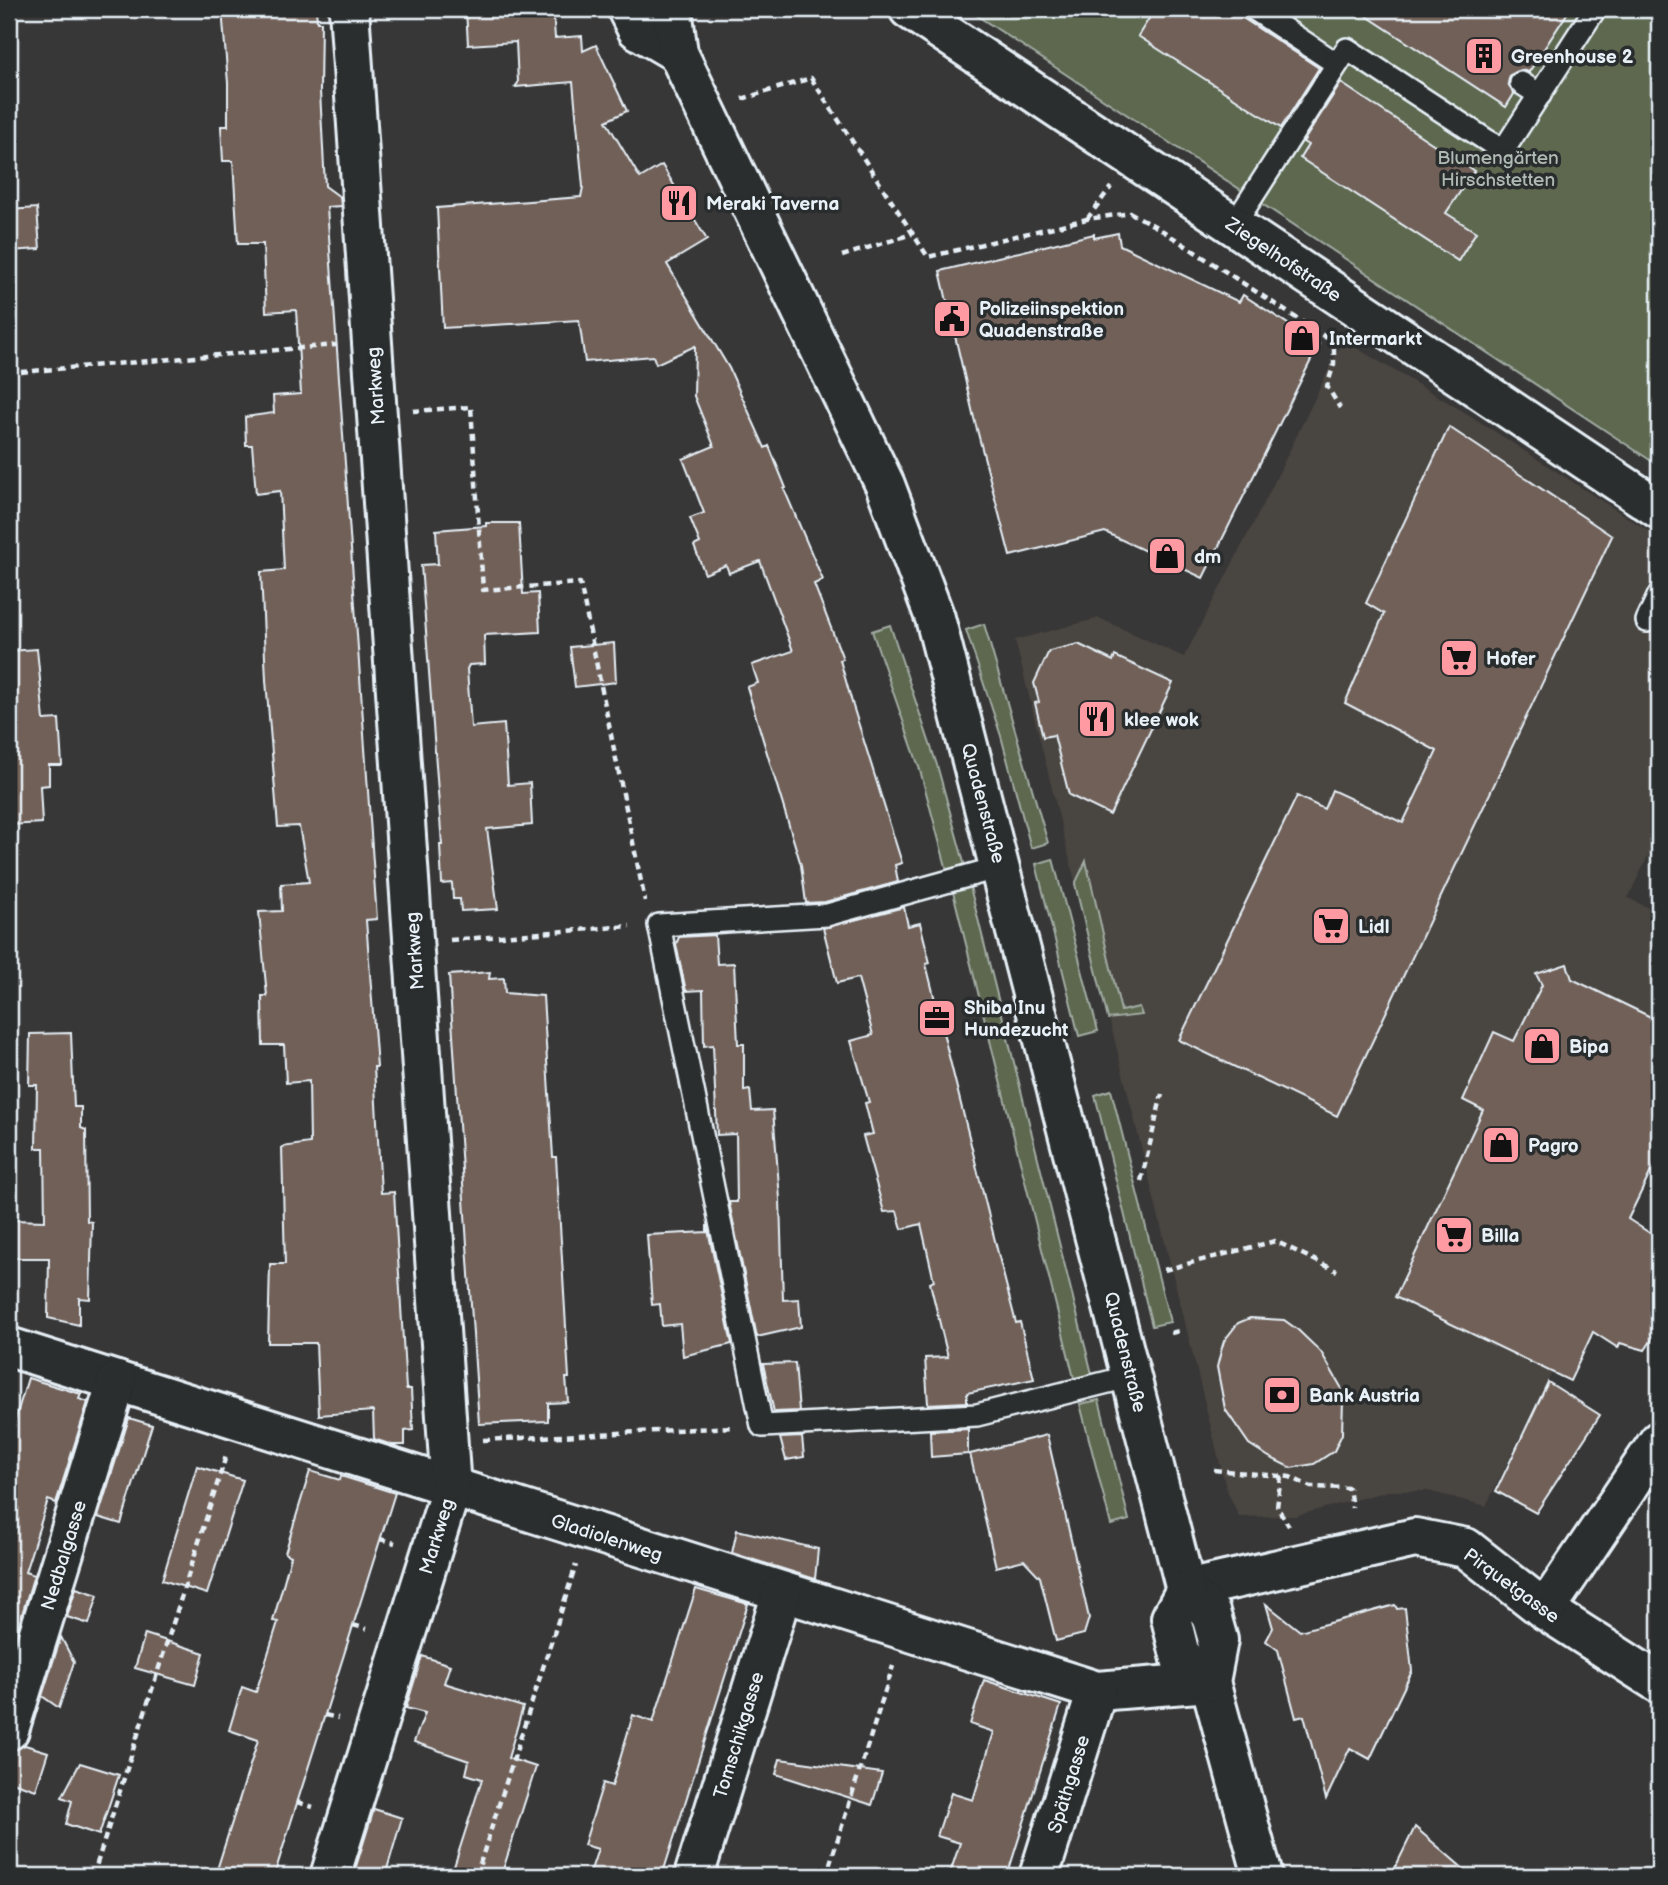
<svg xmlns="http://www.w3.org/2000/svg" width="1668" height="1885" font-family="'Balsamiq Sans',sans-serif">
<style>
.built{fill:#494441}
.green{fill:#5d674f;stroke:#a2aca4;stroke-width:2}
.building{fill:#716159;stroke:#e8f1f8;stroke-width:2}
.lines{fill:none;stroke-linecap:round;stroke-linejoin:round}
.service-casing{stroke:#e8f1f8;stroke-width:26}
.minor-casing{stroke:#e8f1f8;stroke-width:44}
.tertiary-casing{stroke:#e8f1f8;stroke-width:44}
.path{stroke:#e8f1f8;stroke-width:4.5;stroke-dasharray:7 5;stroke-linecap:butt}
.service{stroke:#2a2d2e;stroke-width:21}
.minor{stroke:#2a2d2e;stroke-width:38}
.tertiary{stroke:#2a2d2e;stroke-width:38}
.labels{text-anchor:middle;stroke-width:7;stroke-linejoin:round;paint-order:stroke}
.poi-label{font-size:19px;font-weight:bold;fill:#e8f1f8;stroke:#2a2d2e;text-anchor:start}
.park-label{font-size:19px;fill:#b0bab4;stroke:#2a2d2e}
.street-label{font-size:19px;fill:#e8f1f8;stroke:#2a2d2e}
</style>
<rect width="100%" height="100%" fill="#383737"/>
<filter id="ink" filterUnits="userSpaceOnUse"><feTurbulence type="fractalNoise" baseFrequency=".0143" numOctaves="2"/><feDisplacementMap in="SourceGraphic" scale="14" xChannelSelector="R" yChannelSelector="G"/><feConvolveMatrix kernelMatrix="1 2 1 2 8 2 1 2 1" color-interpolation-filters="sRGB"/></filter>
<g filter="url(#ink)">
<path class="built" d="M1343,340L1471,416L1659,538V833L1628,898L1659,913V1156L1486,1506L1428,1491H1388L1295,1516L1239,1517L1226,1488L1015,640L1099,618L1184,657L1267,497Z"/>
<g class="green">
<path d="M967,9H1659V466Z"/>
<path d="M984,624L1048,843L1031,848L1001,736L966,630Z"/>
<path d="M890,625L937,765L966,870L948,874L920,770L872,631Z"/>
<path d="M1053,859L1098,1031L1079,1036L1036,864Z"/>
<path d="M1086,861L1121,1011L1139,1007L1142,1015L1108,1019L1075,884Z"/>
<path d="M970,887L1094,1382L1076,1386L953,892Z"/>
<path d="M1111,1090L1170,1322L1152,1326L1095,1095Z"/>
<path d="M1099,1400L1129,1520L1111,1525L1080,1404Z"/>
</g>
<g class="building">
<path d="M222,9H316L317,22H321L320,91L325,186L340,197L341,206L327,207L377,919L366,920L377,1067H374L381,1193L394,1192L406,1389H411L413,1430L405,1431V1445H392L374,1439L373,1411L319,1415L316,1343H268L270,1264H285L282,1147L310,1143L309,1081L286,1083L284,1045H263L262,996H267L259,912L282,911L281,884L309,882L299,826L278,827L266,680L261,572L284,570L280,491L256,494L252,445H246L245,417L274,413L273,396L301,394L296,310L266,312L263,244H238L233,161H223L221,126H228V83Z"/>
<path d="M466,9H553L555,38L582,36L583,51L596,45L627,111L606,121L640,178L662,165L707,240L667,264L729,368L765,448L769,446L786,488L784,489L823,580L814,584L843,659L840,660L853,706L902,863L895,865L898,882L825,902L806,903L801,865L747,687L758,683L752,665L793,651L760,561L729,573L726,565L705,574L694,546L700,543L690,518L704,513L683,459L714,446L694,396L695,346L656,364L653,356L585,362L579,320L443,328L437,208L581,197L583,187L573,82L515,87L518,83L516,42L468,45Z"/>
<path d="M1155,9H1229L1319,68L1281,128L1138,36Z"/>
<path d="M1356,9H1570L1529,72L1521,70L1510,75L1508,83L1514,94L1506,107Z"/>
<path d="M1341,83L1474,171L1446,213L1476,232L1458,261L1300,158L1308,145L1303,142Z"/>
<path d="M37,208L40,249L9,251V210Z"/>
<path d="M1118,233L1120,245L1239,302L1243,295L1319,344L1203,578L1105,532L1010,556L974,418L940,271L1094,234V238Z"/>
<path d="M1449,427L1612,536L1337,1116L1179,1040L1297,796L1324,809L1332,790L1403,823L1437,751L1345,703L1384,614L1366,603Z"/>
<path d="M486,523H519L523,594L538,593L540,632L484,635L485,664L469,665L467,669L471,727L504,724L508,785L530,783L532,825L487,829L498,909L461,911L460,899H453L452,883L442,884L440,845H442L421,565L438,564L436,530L486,526Z"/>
<path d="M614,643L616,682L575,687L570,647Z"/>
<path d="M1078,644L1113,661L1115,656L1173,683L1110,815L1069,795L1054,735L1043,737L1035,703L1039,702L1034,683L1049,651Z"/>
<path d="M37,649L44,720L59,719L62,765H49V785L40,786L42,823L9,825V651Z"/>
<path d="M904,907L908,926L920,923L930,963L926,964L1001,1265L1016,1323L1020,1322L1034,1379L967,1393V1402L928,1404L925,1358L948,1357L930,1283L934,1281L921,1224L902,1229L897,1211L884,1212L863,1136L873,1134L865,1103L869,1102L851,1041L873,1035L858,978L837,983L823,928Z"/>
<path d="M715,935L717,964L734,963L738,1044H744V1091L750,1090L752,1111L773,1110L780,1199L783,1300L799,1299L801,1327L757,1337L729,1202H737L736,1134L717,1135L713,1045L704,1046L703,990L686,991L676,944L679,937Z"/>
<path d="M1567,964L1572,979L1659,1021V1155L1628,1219L1659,1239V1329L1645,1350L1620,1343L1618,1348L1593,1332L1570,1381L1395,1297L1483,1110L1463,1100L1494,1032L1514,1041L1542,985L1536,974Z"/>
<path d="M490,972L489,979L504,978L505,993L543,996L553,1157H556L569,1378H566L568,1402L548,1403V1421L479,1424L449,975Z"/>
<path d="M71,1033L74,1107H81V1128L86,1130L87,1221L92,1222L90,1299L79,1298V1325L48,1318L49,1258H14L12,1220L45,1221L44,1148H36L37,1085H29L30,1034Z"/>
<path d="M707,1225L732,1344L683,1356L680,1324L662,1326L660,1304L652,1305L647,1235L707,1232Z"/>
<path d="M1250,1318L1284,1320L1298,1330L1321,1352L1341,1387L1343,1400L1342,1434L1334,1451L1314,1464L1291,1468L1269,1457L1249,1444L1225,1409L1217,1367L1221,1351L1224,1341L1238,1323Z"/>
<path d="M795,1363L799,1411L774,1412L763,1364Z"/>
<path d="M28,1378L81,1394L79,1399L88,1402L56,1503L48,1500L25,1572L34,1575L9,1657V1421L14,1423Z"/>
<path d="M1548,1382L1600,1415L1536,1513L1496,1491Z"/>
<path d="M129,1418L152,1425L121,1524L98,1517Z"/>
<path d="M968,1429V1454L931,1457L930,1431Z"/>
<path d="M1047,1435L1089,1618L1084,1634L1056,1641L1040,1577L1024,1560L996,1567L970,1454Z"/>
<path d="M802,1437L804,1457L786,1460L780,1438Z"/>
<path d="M197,1466L243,1480L207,1594L162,1580Z"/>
<path d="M310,1471L340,1480L341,1476L395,1493L274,1876H215L258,1740L229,1730L242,1687L256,1692L278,1622L273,1621L291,1556L285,1553Z"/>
<path d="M737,1530L818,1549L815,1579L732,1553Z"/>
<path d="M76,1588L98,1595L89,1624L67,1617Z"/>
<path d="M696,1589L748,1604L662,1876H589L598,1849L584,1845L603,1783L612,1786L633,1715L653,1722Z"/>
<path d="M1266,1604L1300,1631L1395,1605L1397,1609L1405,1608L1412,1671L1370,1759L1350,1748L1326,1799L1304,1716L1296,1718L1278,1650L1266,1641L1273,1628Z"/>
<path d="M145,1634L204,1653L195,1685L135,1668Z"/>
<path d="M61,1637L74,1662L59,1708L42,1696Z"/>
<path d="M422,1656L450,1665L444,1683L523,1707L508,1758L536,1767L501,1876H451L482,1779L466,1774L469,1761L414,1742L425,1713L406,1708Z"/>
<path d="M984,1680L1061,1705L1007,1876H949L960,1843L937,1836L951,1793L973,1800L994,1732L970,1724Z"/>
<path d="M25,1745L48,1752L36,1790L9,1781V1751Z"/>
<path d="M780,1759L882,1773L872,1805L776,1774Z"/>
<path d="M80,1763L119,1775L99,1835L66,1824L72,1801L62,1797Z"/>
<path d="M374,1809L402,1818L385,1876H353Z"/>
<path d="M1415,1827L1472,1876H1391Z"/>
</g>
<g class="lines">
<defs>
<g id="service">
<path d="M1254,9L1337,64"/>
<path d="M1521,83L1540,95"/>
<path d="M1234,225L1347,49L1503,151L1595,9"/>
<path d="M1647,621L1659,595"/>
<path d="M1000,867L827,915L659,925L762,1426L977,1415L1132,1376"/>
</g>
<g id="minor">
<path d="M909,9L1659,509"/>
<path d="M9,1347L1097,1691L1210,1682"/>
<path d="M1186,1590L1415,1538L1466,1548L1545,1610L1659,1683"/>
<path d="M1545,1610L1659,1441"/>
<path d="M9,1730L117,1381"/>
<path d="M330,1876L451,1489L349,9"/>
<path d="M694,1876L782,1593"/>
<path d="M1039,1876L1097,1691"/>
</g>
<g id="tertiary">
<path d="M627,9L637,29L678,53"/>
<path d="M672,9L678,53L885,485L935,618L1186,1590L1210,1612L1218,1640L1210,1682L1263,1876"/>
<path d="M1186,1590L1171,1618L1181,1659L1210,1682"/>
</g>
</defs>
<use href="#service" class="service-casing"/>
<use href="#minor" class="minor-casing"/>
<use href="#tertiary" class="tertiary-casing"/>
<g class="path">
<path d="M742,99L811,78L928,257L1087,219L1131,213L1160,229L1327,338"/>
<path d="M1087,219L1111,187"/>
<path d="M842,256L912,234"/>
<path d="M1334,336V364L1327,386L1340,408"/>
<path d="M9,373L336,345"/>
<path d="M413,411L471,407L483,590L580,583L645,901"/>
<path d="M450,940L630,926"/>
<path d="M1141,1181L1162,1094"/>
<path d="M1164,1270L1275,1241L1337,1271"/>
<path d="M1171,1333L1179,1331"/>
<path d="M483,1440L733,1427"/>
<path d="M1214,1470L1290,1477L1311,1487L1349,1488L1352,1508"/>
<path d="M1281,1476L1277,1507L1289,1526"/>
<path d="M380,1539L395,1543"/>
<path d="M353,1625L367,1629"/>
<path d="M325,1715L338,1718"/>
<path d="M297,1802L313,1807"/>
<path d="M93,1876L226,1456"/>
<path d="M476,1876L576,1565"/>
<path d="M826,1876L893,1666"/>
</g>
<use href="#service" class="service"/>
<use href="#minor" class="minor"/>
<use href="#tertiary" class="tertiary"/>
</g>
</g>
<defs>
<symbol id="building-square" viewBox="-11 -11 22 22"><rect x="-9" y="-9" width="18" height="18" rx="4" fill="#ff9aa2" stroke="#2a2d2e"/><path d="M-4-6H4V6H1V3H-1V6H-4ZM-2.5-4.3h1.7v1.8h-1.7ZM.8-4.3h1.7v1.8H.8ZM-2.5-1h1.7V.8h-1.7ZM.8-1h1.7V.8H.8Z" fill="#111"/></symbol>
<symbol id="restaurant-square" viewBox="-11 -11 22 22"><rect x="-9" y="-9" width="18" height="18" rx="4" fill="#ff9aa2" stroke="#2a2d2e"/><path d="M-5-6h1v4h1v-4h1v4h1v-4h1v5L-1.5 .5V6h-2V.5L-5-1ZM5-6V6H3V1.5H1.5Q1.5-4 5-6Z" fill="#111"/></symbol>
<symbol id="civic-square" viewBox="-11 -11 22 22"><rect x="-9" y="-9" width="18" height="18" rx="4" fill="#ff9aa2" stroke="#2a2d2e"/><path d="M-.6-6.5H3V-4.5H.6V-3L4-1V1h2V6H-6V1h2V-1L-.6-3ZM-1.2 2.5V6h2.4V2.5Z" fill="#111"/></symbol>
<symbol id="shop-square" viewBox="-11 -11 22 22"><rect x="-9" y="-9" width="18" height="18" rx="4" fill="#ff9aa2" stroke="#2a2d2e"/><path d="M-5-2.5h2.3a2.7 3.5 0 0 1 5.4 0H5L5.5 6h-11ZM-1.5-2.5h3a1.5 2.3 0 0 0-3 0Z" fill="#111"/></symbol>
<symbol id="supermarket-square" viewBox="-11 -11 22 22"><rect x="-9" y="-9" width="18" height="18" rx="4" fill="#ff9aa2" stroke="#2a2d2e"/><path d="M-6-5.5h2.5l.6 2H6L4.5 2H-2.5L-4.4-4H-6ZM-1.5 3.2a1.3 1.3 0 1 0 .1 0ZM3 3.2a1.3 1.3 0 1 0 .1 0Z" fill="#111"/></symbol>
<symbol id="office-square" viewBox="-11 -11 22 22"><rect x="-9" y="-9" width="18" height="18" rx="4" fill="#ff9aa2" stroke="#2a2d2e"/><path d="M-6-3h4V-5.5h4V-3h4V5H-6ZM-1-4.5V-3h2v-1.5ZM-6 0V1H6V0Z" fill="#111"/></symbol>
<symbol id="bank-square" viewBox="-11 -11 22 22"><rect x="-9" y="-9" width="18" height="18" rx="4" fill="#ff9aa2" stroke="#2a2d2e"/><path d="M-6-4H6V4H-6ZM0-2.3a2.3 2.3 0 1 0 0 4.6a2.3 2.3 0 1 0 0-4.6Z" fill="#111"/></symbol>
</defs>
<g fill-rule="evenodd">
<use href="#building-square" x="1462" y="34" width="44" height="44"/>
<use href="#restaurant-square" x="657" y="181" width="44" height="44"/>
<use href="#civic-square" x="930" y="297" width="44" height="44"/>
<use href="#shop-square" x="1280" y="316" width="44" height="44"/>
<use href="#shop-square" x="1145" y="534" width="44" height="44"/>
<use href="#supermarket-square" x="1437" y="636" width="44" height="44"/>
<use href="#restaurant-square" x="1075" y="697" width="44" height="44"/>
<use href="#supermarket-square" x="1309" y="904" width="44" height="44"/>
<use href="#office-square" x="915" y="996" width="44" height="44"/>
<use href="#shop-square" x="1520" y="1024" width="44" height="44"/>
<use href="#shop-square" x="1479" y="1123" width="44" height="44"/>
<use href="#supermarket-square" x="1432" y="1213" width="44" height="44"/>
<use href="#bank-square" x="1260" y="1373" width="44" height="44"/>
</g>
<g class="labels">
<g class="poi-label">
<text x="1511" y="63">Greenhouse 2</text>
<text x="706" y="210">Meraki Taverna</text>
<text x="979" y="315">Polizeiinspektion<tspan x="979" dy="22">Quadenstraße</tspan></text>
<text x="1329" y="345">Intermarkt</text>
<text x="1194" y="563">dm</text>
<text x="1486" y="665">Hofer</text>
<text x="1124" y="726">klee wok</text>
<text x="1358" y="933">Lidl</text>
<text x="964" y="1014">Shiba Inu<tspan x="964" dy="22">Hundezucht</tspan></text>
<text x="1569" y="1053">Bipa</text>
<text x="1528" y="1152">Pagro</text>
<text x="1481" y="1242">Billa</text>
<text x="1309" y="1402">Bank Austria</text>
</g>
<g class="park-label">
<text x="1498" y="164">Blumengärten<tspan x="1498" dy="22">Hirschstetten</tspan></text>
</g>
<g class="street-label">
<text transform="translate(1284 259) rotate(34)" y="7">Ziegelhofstraße</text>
<text transform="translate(375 386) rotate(-94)" y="7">Markweg</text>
<text transform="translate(984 803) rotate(75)" y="7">Quadenstraße</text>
<text transform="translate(414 951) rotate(-94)" y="7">Markweg</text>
<text transform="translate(1126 1352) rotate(76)" y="7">Quadenstraße</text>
<text transform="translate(436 1536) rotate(-73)" y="7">Markweg</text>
<text transform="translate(607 1537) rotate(18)" y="7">Gladiolenweg</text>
<text transform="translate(63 1555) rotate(-73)" y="7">Nedbalgasse</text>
<text transform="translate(1512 1585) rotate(36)" y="7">Pirquetgasse</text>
<text transform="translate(738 1735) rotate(-73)" y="7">Tomschikgasse</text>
<text transform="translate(1068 1784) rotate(-73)" y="7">Späthgasse</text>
</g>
</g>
<rect width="1668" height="1885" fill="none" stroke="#2a2d2e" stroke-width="35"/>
<rect x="18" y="18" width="1633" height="1850" fill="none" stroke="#e8f1f8" stroke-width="2.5" filter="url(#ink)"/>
</svg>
